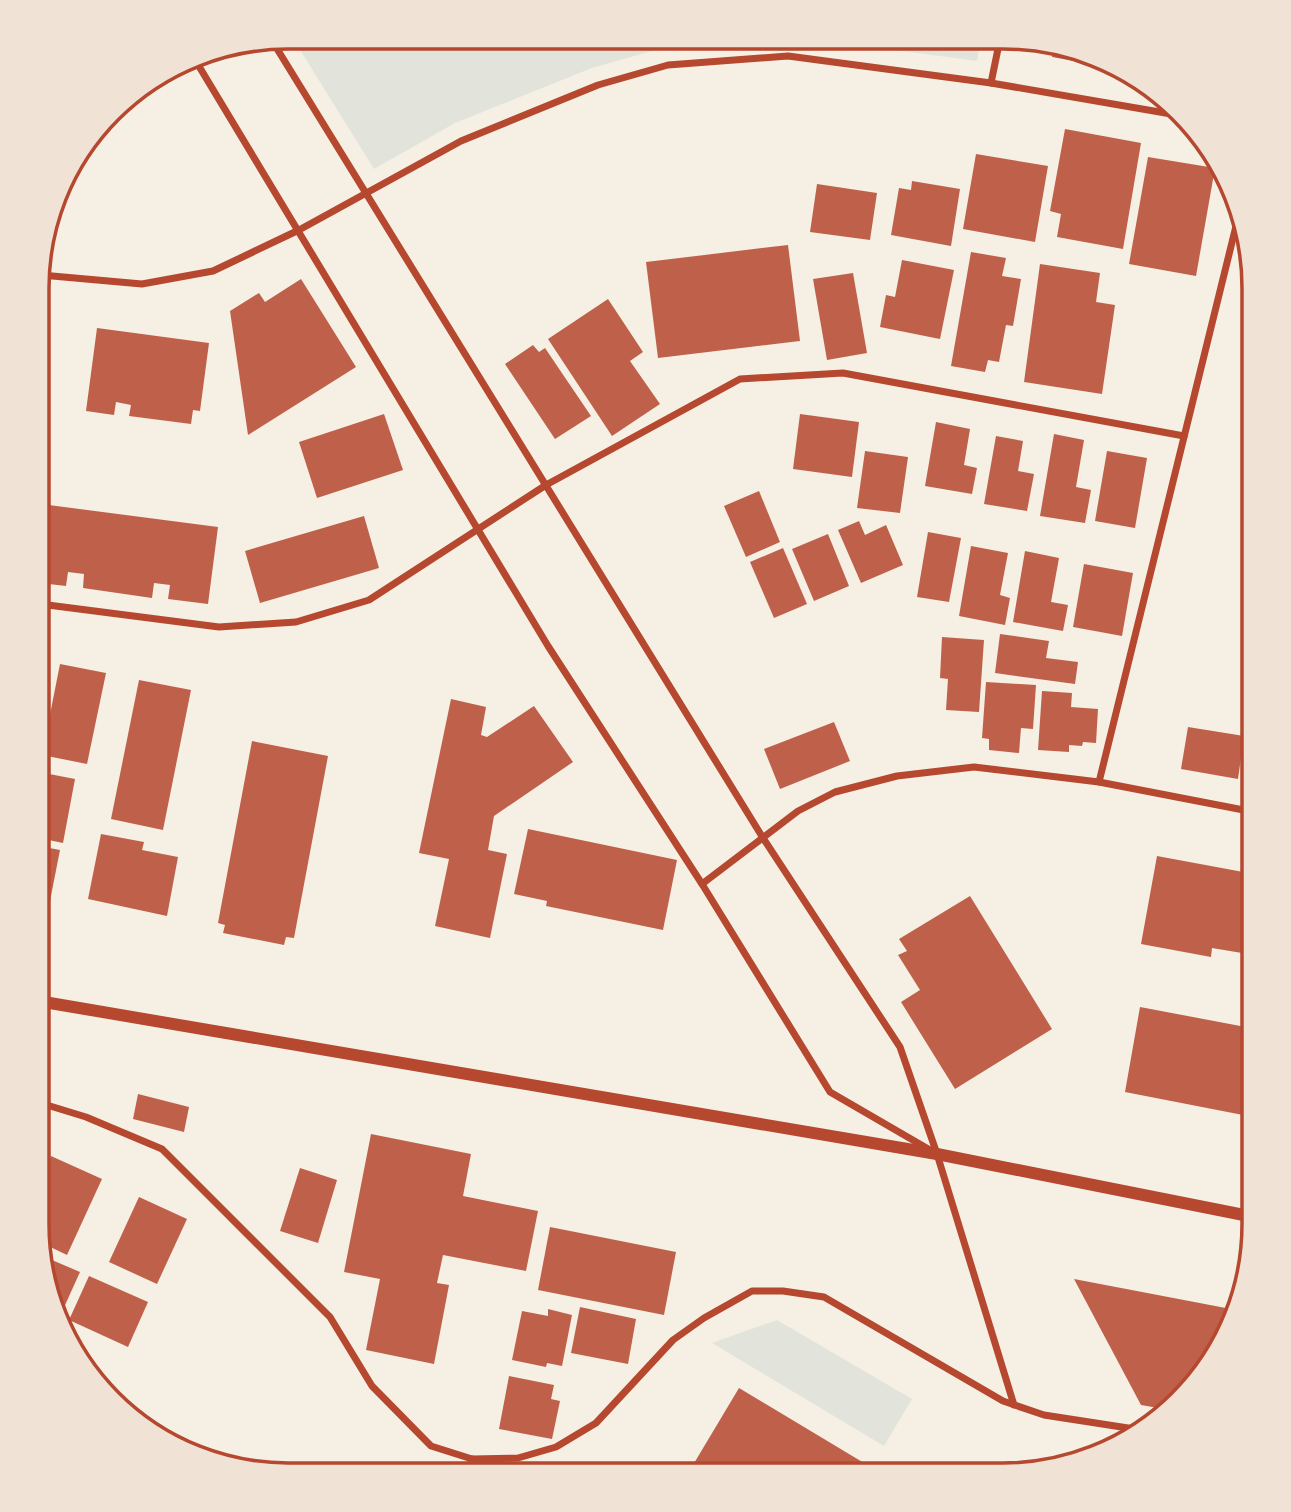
<svg xmlns="http://www.w3.org/2000/svg" width="1291" height="1512" font-family="Roboto,sans-serif">
<style>
.green{fill:#e2e4dc}
.building{fill:#bf614a}
.lines{fill:none;stroke-linecap:round;stroke-linejoin:round}
.minor{stroke:#b5482f;stroke-width:7}
.tertiary{stroke:#b5482f;stroke-width:12}
.rim{fill:none;stroke:#b5482f;stroke-width:3.5}
</style>
<rect width="100%" height="100%" fill="#f6efe4"/>
<g class="green">
<path d="M292,37L759,38L666,47L592,68L455,123L374,169Z"/>
<path d="M806,38L981,39L977,61Z"/>
<path d="M777,1320L912,1399L884,1446L712,1343Z"/>
<path d="M324,1464L343,1475H271L248,1468Z"/>
</g>
<g class="building">
<path d="M1054,45L1086,58L1085,63L1052,57Z"/>
<path d="M1065,129L1141,143L1123,249L1057,237L1061,214L1050,211Z"/>
<path d="M976,154L1048,166L1035,242L963,229Z"/>
<path d="M1148,157L1215,168L1196,276L1129,264Z"/>
<path d="M912,181L960,189L951,246L891,235L899,188L911,190Z"/>
<path d="M817,184L877,193L870,240L810,232Z"/>
<path d="M788,245L800,341L658,358L646,262Z"/>
<path d="M971,252L1006,258L1002,276L1021,279L1013,326L1006,325L999,362L988,360L985,372L951,366Z"/>
<path d="M902,260L954,270L940,339L880,327L886,295L895,297Z"/>
<path d="M1040,264L1100,273L1096,302L1115,305L1102,394L1024,382Z"/>
<path d="M853,273L867,353L827,360L813,279Z"/>
<path d="M301,279L356,367L248,435L230,311L259,293L265,302Z"/>
<path d="M608,299L643,352L630,361L660,404L612,436L548,339Z"/>
<path d="M97,328L209,343L200,411L193,410L191,424L129,416L131,405L116,402L114,415L86,411Z"/>
<path d="M533,345L539,352L545,348L591,416L555,439L505,364Z"/>
<path d="M384,414L403,470L317,498L299,442Z"/>
<path d="M800,414L859,422L852,477L793,469Z"/>
<path d="M936,422L970,429L964,465L977,468L972,494L925,486Z"/>
<path d="M1054,434L1084,440L1076,487L1091,490L1085,523L1040,516Z"/>
<path d="M996,436L1023,441L1018,471L1034,474L1027,511L984,504Z"/>
<path d="M865,451L908,457L900,513L857,508Z"/>
<path d="M1107,451L1147,458L1135,528L1095,521Z"/>
<path d="M759,491L780,542L746,557L724,506Z"/>
<path d="M41,504L218,527L208,604L168,599L170,585L154,583L152,598L83,588L84,574L68,572L66,586L40,583Z"/>
<path d="M364,516L379,568L260,603L245,551Z"/>
<path d="M859,521L865,535L886,525L903,565L861,583L838,530Z"/>
<path d="M928,532L961,538L949,602L917,597Z"/>
<path d="M828,534L849,586L814,601L792,549Z"/>
<path d="M971,546L1008,553L1000,595L1010,598L1005,625L959,616Z"/>
<path d="M783,548L807,604L774,618L750,562Z"/>
<path d="M1025,551L1059,558L1051,602L1068,605L1063,631L1013,622Z"/>
<path d="M1084,564L1133,573L1122,636L1073,627Z"/>
<path d="M1000,634L1049,641L1046,658L1078,662L1075,684L995,673Z"/>
<path d="M942,637L984,640L979,712L946,710L948,679L940,678Z"/>
<path d="M60,664L106,673L87,764L42,755Z"/>
<path d="M139,680L191,690L163,830L111,819Z"/>
<path d="M986,682L1036,685L1033,729L1021,728L1019,753L989,750V739L982,738Z"/>
<path d="M1042,691L1072,693L1071,707L1098,709L1096,743L1083,742L1082,746L1069,745V752L1038,750Z"/>
<path d="M451,699L486,707L481,735L487,737L534,706L573,762L494,816L488,850L507,854L490,938L435,926L449,859L419,853Z"/>
<path d="M834,722L850,761L780,789L764,749Z"/>
<path d="M1188,727L1244,736L1238,779L1181,769Z"/>
<path d="M252,741L328,756L294,938L286,937L284,945L223,933L225,925L218,923Z"/>
<path d="M39,772L75,779L63,843L39,838Z"/>
<path d="M528,829L677,860L663,930L546,906L547,901L514,894Z"/>
<path d="M101,834L144,842L142,850L178,857L167,916L88,899Z"/>
<path d="M39,846L60,850L49,906L38,903Z"/>
<path d="M1157,856L1254,874V955L1212,948L1211,957L1141,944Z"/>
<path d="M970,896L1052,1029L955,1089L901,1002L920,990L898,955L907,951L899,939Z"/>
<path d="M1140,1007L1251,1028L1248,1048L1254,1049V1054L1243,1115L1125,1092Z"/>
<path d="M138,1094L189,1107L184,1132L133,1119Z"/>
<path d="M371,1134L471,1154L463,1196L538,1211L526,1271L443,1255L437,1283L449,1285L434,1364L366,1350L380,1279L344,1272Z"/>
<path d="M51,1156L102,1179L67,1255L42,1243L37,1225V1187Z"/>
<path d="M300,1168L337,1180L318,1243L280,1231Z"/>
<path d="M139,1197L187,1219L157,1284L109,1262Z"/>
<path d="M550,1227L676,1252L664,1315L538,1290Z"/>
<path d="M45,1257L80,1272L61,1314Z"/>
<path d="M89,1276L148,1302L128,1347L69,1320Z"/>
<path d="M1074,1279L1231,1309L1212,1363L1164,1409L1141,1405Z"/>
<path d="M580,1307L636,1319L628,1364L571,1353Z"/>
<path d="M548,1309L572,1315L562,1366L547,1363L546,1367L512,1360L522,1311L548,1316Z"/>
<path d="M509,1376L554,1385L551,1399L560,1401L552,1439L499,1429Z"/>
<path d="M739,1388L884,1475H687Z"/>
</g>
<g class="lines">
<g class="minor">
<path d="M271,39L763,838L900,1047L937,1154L1014,1405"/>
<path d="M194,58L548,646L702,884L830,1092L930,1150"/>
<path d="M991,83L1000,39"/>
<path d="M41,275L142,284L213,271L299,230L461,141L598,85L668,65L788,56L991,83L1177,115"/>
<path d="M40,604L219,627L296,622L369,600L546,485L740,379L843,373L1184,436"/>
<path d="M1099,782L1237,222"/>
<path d="M702,884L798,811L835,792L897,776L974,767L1099,782L1254,812"/>
<path d="M37,1102L86,1117L162,1149L330,1317L372,1386L431,1446L472,1459L518,1458L556,1447L596,1423L673,1340L704,1318L752,1291H783L824,1297L1003,1401L1044,1415L1141,1430"/>
<path d="M468,1475L472,1459"/>
</g>
<path class="tertiary" d="M38,1001L937,1154L1254,1217"/>
</g>
<path d="M0 0H1291V1512H0ZM288 49H1003A239 239 0 0 1 1242 288V1224A239 239 0 0 1 1003 1463H288A239 239 0 0 1 49 1224V288A239 239 0 0 1 288 49Z" fill="#f1e2d6" fill-rule="evenodd"/>
<path class="rim" d="M288 49H1003A239 239 0 0 1 1242 288V1224A239 239 0 0 1 1003 1463H288A239 239 0 0 1 49 1224V288A239 239 0 0 1 288 49Z"/>
</svg>
